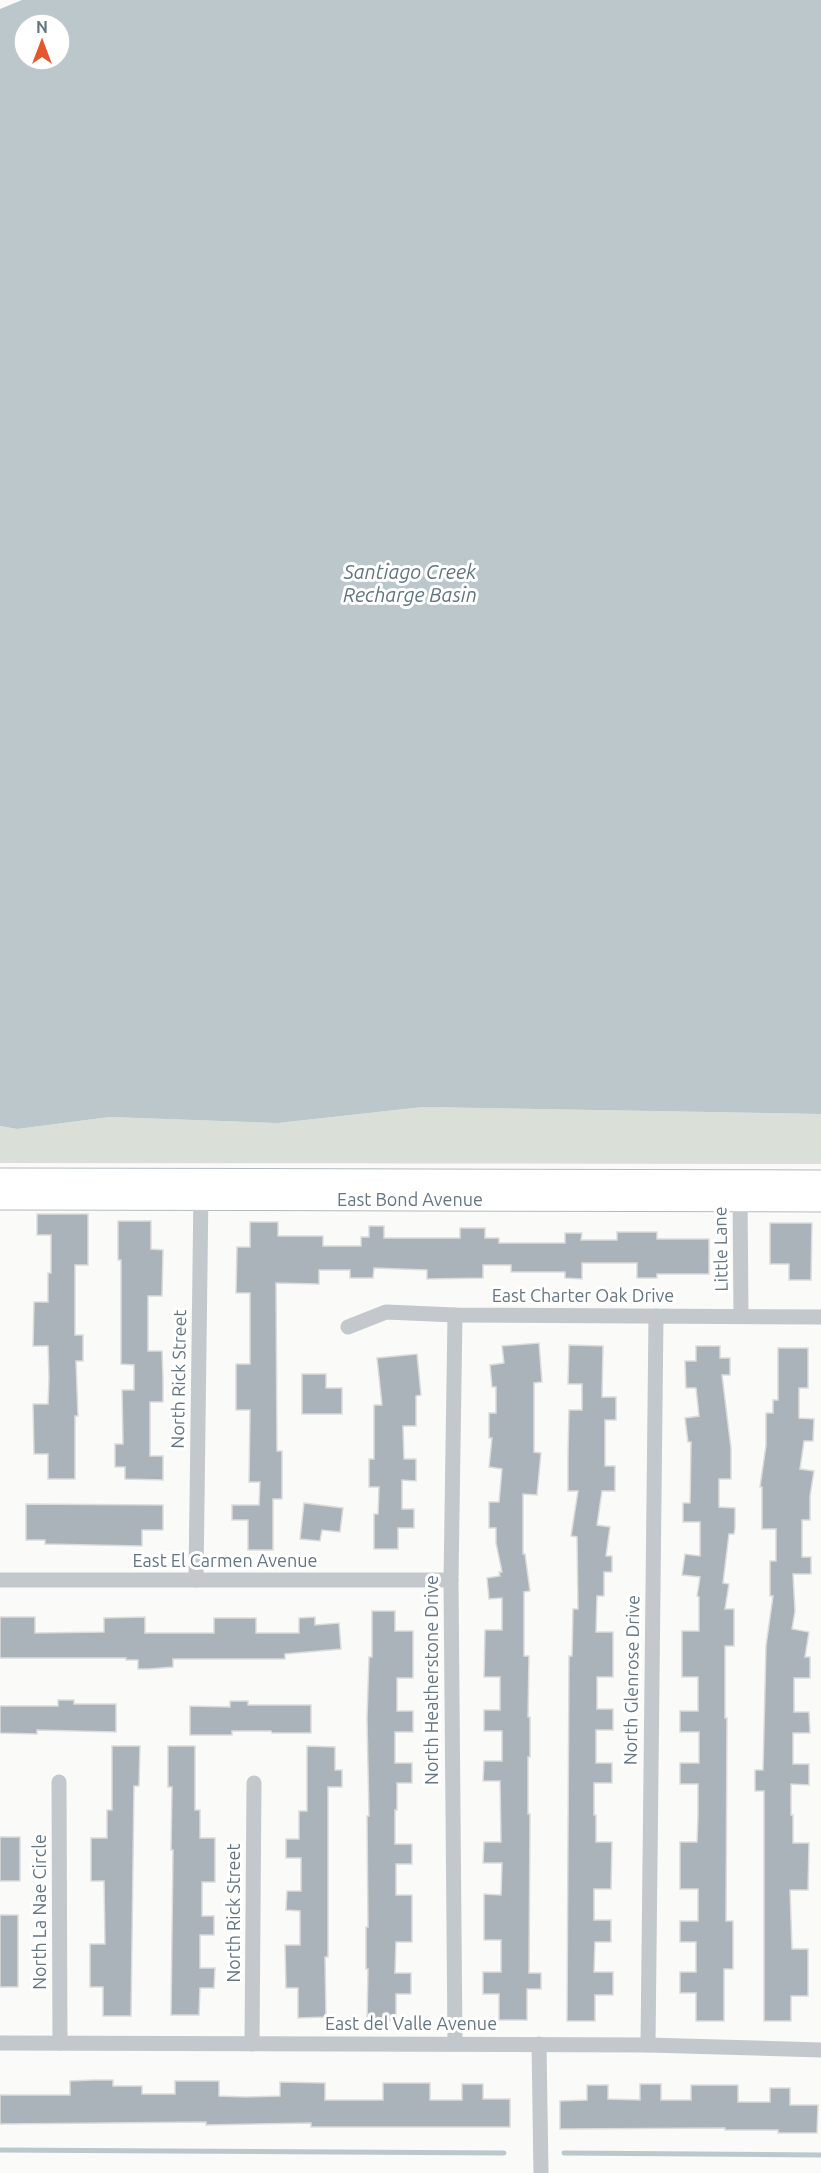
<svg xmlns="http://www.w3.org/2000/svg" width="821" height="2173" font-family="Ubuntu,sans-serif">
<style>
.green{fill:#dadfd7}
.water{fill:#bbc7cb;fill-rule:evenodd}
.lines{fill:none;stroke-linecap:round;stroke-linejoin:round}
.stream{stroke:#bbc7cb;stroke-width:5}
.building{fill:#aab3b9;stroke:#dcdcda;stroke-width:1.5}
.secondary-casing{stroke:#b3babf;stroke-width:23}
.street{stroke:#c3c8cc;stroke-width:15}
.secondary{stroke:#fff;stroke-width:21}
.labels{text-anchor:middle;stroke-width:6;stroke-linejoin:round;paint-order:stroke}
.street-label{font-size:18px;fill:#657683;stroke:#fff}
.water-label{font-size:20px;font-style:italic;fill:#60757c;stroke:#fff}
</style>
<rect width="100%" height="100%" fill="#fafaf8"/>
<path class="green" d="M423,1107L821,1114V1164L0,1163V1126L17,1129L110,1117L278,1123Z"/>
<path class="water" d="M22,0H821V1114L423,1107L278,1123L110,1117L17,1129L0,1126V9ZM24,24H60V60H24Z"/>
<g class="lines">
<g class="stream">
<path d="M0,2150L504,2153"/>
<path d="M564,2153L821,2155"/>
</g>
</g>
<g class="building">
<path d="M37,1214H88V1265H75V1335H83V1361H76L78,1416H75V1479H48V1454H34L33,1404H48L49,1378L48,1346H33L34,1302H48V1273H51V1235H37Z"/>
<path d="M118,1221H151V1249L163,1250L162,1296H148V1351H162L163,1378V1402H150V1456H163V1480L125,1479V1467H115V1444H123L122,1390H134V1365L121,1364V1260H118Z"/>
<path d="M250,1222H278V1236H323V1246H361V1237H369V1226H384V1238H460V1228H485V1238H499V1243H565V1233H582L581,1240H617V1232H657V1239H709V1274H657V1278H637V1263H582V1279L565,1278V1272H511V1265H483V1278L427,1279V1270L374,1268L373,1278H350V1270H319V1284L276,1283L277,1451H282V1499H273V1550H248V1520H232V1505H259L260,1482H249L250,1410H236V1364H250V1293H236L237,1247H250Z"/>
<path d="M770,1223H812L811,1280H789V1264H770Z"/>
<path d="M539,1343L542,1382L534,1383V1452L541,1453L537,1495L523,1494V1554H525L530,1591L524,1592V1656H529L528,1717H530V1757H528V1814H530L529,1973H541V1989H527V2020H499V1994H483V1972H501V1940H484V1894L501,1895L502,1863H483L484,1842H501L500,1781H483L484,1761H502V1731H484V1710H500V1677H484L485,1630H502V1598L489,1599L487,1578L500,1576L499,1572H502L496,1543V1528H489V1502H499L502,1469L489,1467L492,1438H489V1413H496V1387H492L490,1365L504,1363L502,1346Z"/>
<path d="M569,1345L603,1346L602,1397H616V1420H605V1466H615V1491H602L597,1525L610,1527L606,1556H612V1572H604V1596H597L596,1632H613V1677H597V1709H613V1730H596V1763H612V1783H594V1815H596V1842H612L611,1889H594V1920H611V1942H595L594,1972H613V1995H595V2021H567L569,1656H572L573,1609H578L577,1537L571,1536L578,1491H568V1452L569,1410H582V1384H568Z"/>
<path d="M696,1346H720V1358H730V1375H722L731,1448V1479H719V1507L735,1508V1528L734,1534H729L723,1583L729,1584L725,1609H734V1646H725V1718H727L726,1921H733V1969H724V2021H696V1993H680V1972H696V1942H680V1921H698V1889H680V1842H697L698,1815V1784H680V1763H699V1732H680V1711H698V1677H682V1631H699V1597L697,1596L700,1577L682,1575L685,1554L700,1556V1522H683V1503H690L691,1442H688L685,1418L699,1416L696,1388H686L685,1361H696Z"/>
<path d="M778,1348H808V1388H799V1418L814,1419L813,1441H804L800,1469L814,1471L810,1496V1520H802V1557H811V1574H793L795,1611L792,1629L809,1632L805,1657H810V1678H794V1712H809L810,1733H793V1764H809V1785L791,1784V1815H793V1843H809L808,1890H790L792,1949H808V1996H791V2021H764V1791H755V1770H763L766,1646L773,1596H770V1561H776V1529H762V1487H760L766,1445V1413H773V1400H778Z"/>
<path d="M417,1354L421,1395L416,1396V1426H403L404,1459H416V1481L402,1480V1509H414V1528H398V1549H374V1514H378L379,1487H369V1459H374V1405H382L377,1358Z"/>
<path d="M302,1374H326V1388H342V1414H302Z"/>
<path d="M304,1503L343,1508L340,1532L322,1530L320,1541L300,1539Z"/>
<path d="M26,1504L163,1505V1530H142V1546L45,1544V1540H26Z"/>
<path d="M372,1611H395V1631H413V1678H397V1711H413V1732H395V1763H412V1783H397V1810H395V1844H412V1864H396V1895H412V1942H396L395,1973H411V1994H396V2021H367L368,1969H366V1927H368L367,1816H369L367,1718L369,1657H372Z"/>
<path d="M0,1617H35V1633L104,1632V1618L145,1617V1633H214V1618H256V1633H299V1618L315,1617V1625L339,1623L341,1649L285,1654V1659H173V1667L149,1669H138V1660H126V1658H0Z"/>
<path d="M58,1700H74V1704H116V1732L37,1730V1734L0,1733V1706H58Z"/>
<path d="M230,1701H248V1705H311V1733H272L271,1731H232V1735H190V1706L230,1707Z"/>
<path d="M112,1746H140L139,1786H134L131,2016H103V1987H90V1944H105L104,1881H91V1838H107V1810H112Z"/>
<path d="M168,1746H195V1810H200V1838H215V1882H202V1916H214V1935H200V1968H215L214,1988H200L199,2015H171L173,1850H171L172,1787H168Z"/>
<path d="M307,1746L335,1747V1770H342V1787H328V1957H325L326,2017L298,2018V1988H286L285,1945H300V1911L286,1910L287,1891H301V1858H286V1839H299V1811H307Z"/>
<rect x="0" y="1837" width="20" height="44"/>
<rect x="0" y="1915" width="18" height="72"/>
<path d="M93,2080H113V2086H142V2094H175V2081H219V2096L246,2097L280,2096V2082L325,2083V2100H383V2083H430V2100H462V2084H483V2099H510V2127H311V2123L206,2125V2122L0,2124V2095H70V2081Z"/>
<path d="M640,2084H661V2100H691V2085H738V2102H770V2088H790V2105H818L817,2133H778V2130H725V2128L560,2129V2101L587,2100V2085H608V2099L640,2100Z"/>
</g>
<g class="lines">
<defs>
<g id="secondary">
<path d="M0,1179L821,1181"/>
<path d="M0,1199L821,1201"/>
</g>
</defs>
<use href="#secondary" class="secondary-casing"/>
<g class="street">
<path d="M740,1193L741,1316"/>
<path d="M455,1315L451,1580L455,2044"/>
<path d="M348,1327L386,1312L455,1315L821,1317"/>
<path d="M0,1580H451"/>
<path d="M196,1580L201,1190"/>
<path d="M59,1782L60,2043"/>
<path d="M0,2043L648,2045L821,2050"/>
<path d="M252,2044L254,1783"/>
<path d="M539,2044L541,2173"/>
<path d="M648,2045L656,1316"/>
</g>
<use href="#secondary" class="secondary"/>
</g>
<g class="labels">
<g class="street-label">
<text x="410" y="1206">East Bond Avenue</text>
<text transform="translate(721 1249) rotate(-91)" y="6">Little Lane</text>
<text x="583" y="1302">East Charter Oak Drive</text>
<text transform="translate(179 1379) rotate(-89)" y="6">North Rick Street</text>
<text x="225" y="1567">East El Carmen Avenue</text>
<text transform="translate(432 1680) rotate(-90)" y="6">North Heatherstone Drive</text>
<text transform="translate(632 1680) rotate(-89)" y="6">North Glenrose Drive</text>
<text transform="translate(40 1912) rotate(-90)" y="6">North La Nae Circle</text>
<text transform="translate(234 1913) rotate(-90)" y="6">North Rick Street</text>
<text x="411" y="2030">East del Valle Avenue</text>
</g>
<g class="water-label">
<text x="410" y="579">Santiago Creek<tspan x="410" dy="23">Recharge Basin</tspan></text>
</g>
</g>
<g transform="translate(42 42)"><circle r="28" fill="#ffffff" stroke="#c1c8cd" stroke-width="1.5"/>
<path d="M0-4.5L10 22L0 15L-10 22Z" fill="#e4572e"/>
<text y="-9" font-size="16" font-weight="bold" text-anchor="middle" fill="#657683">N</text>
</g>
</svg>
